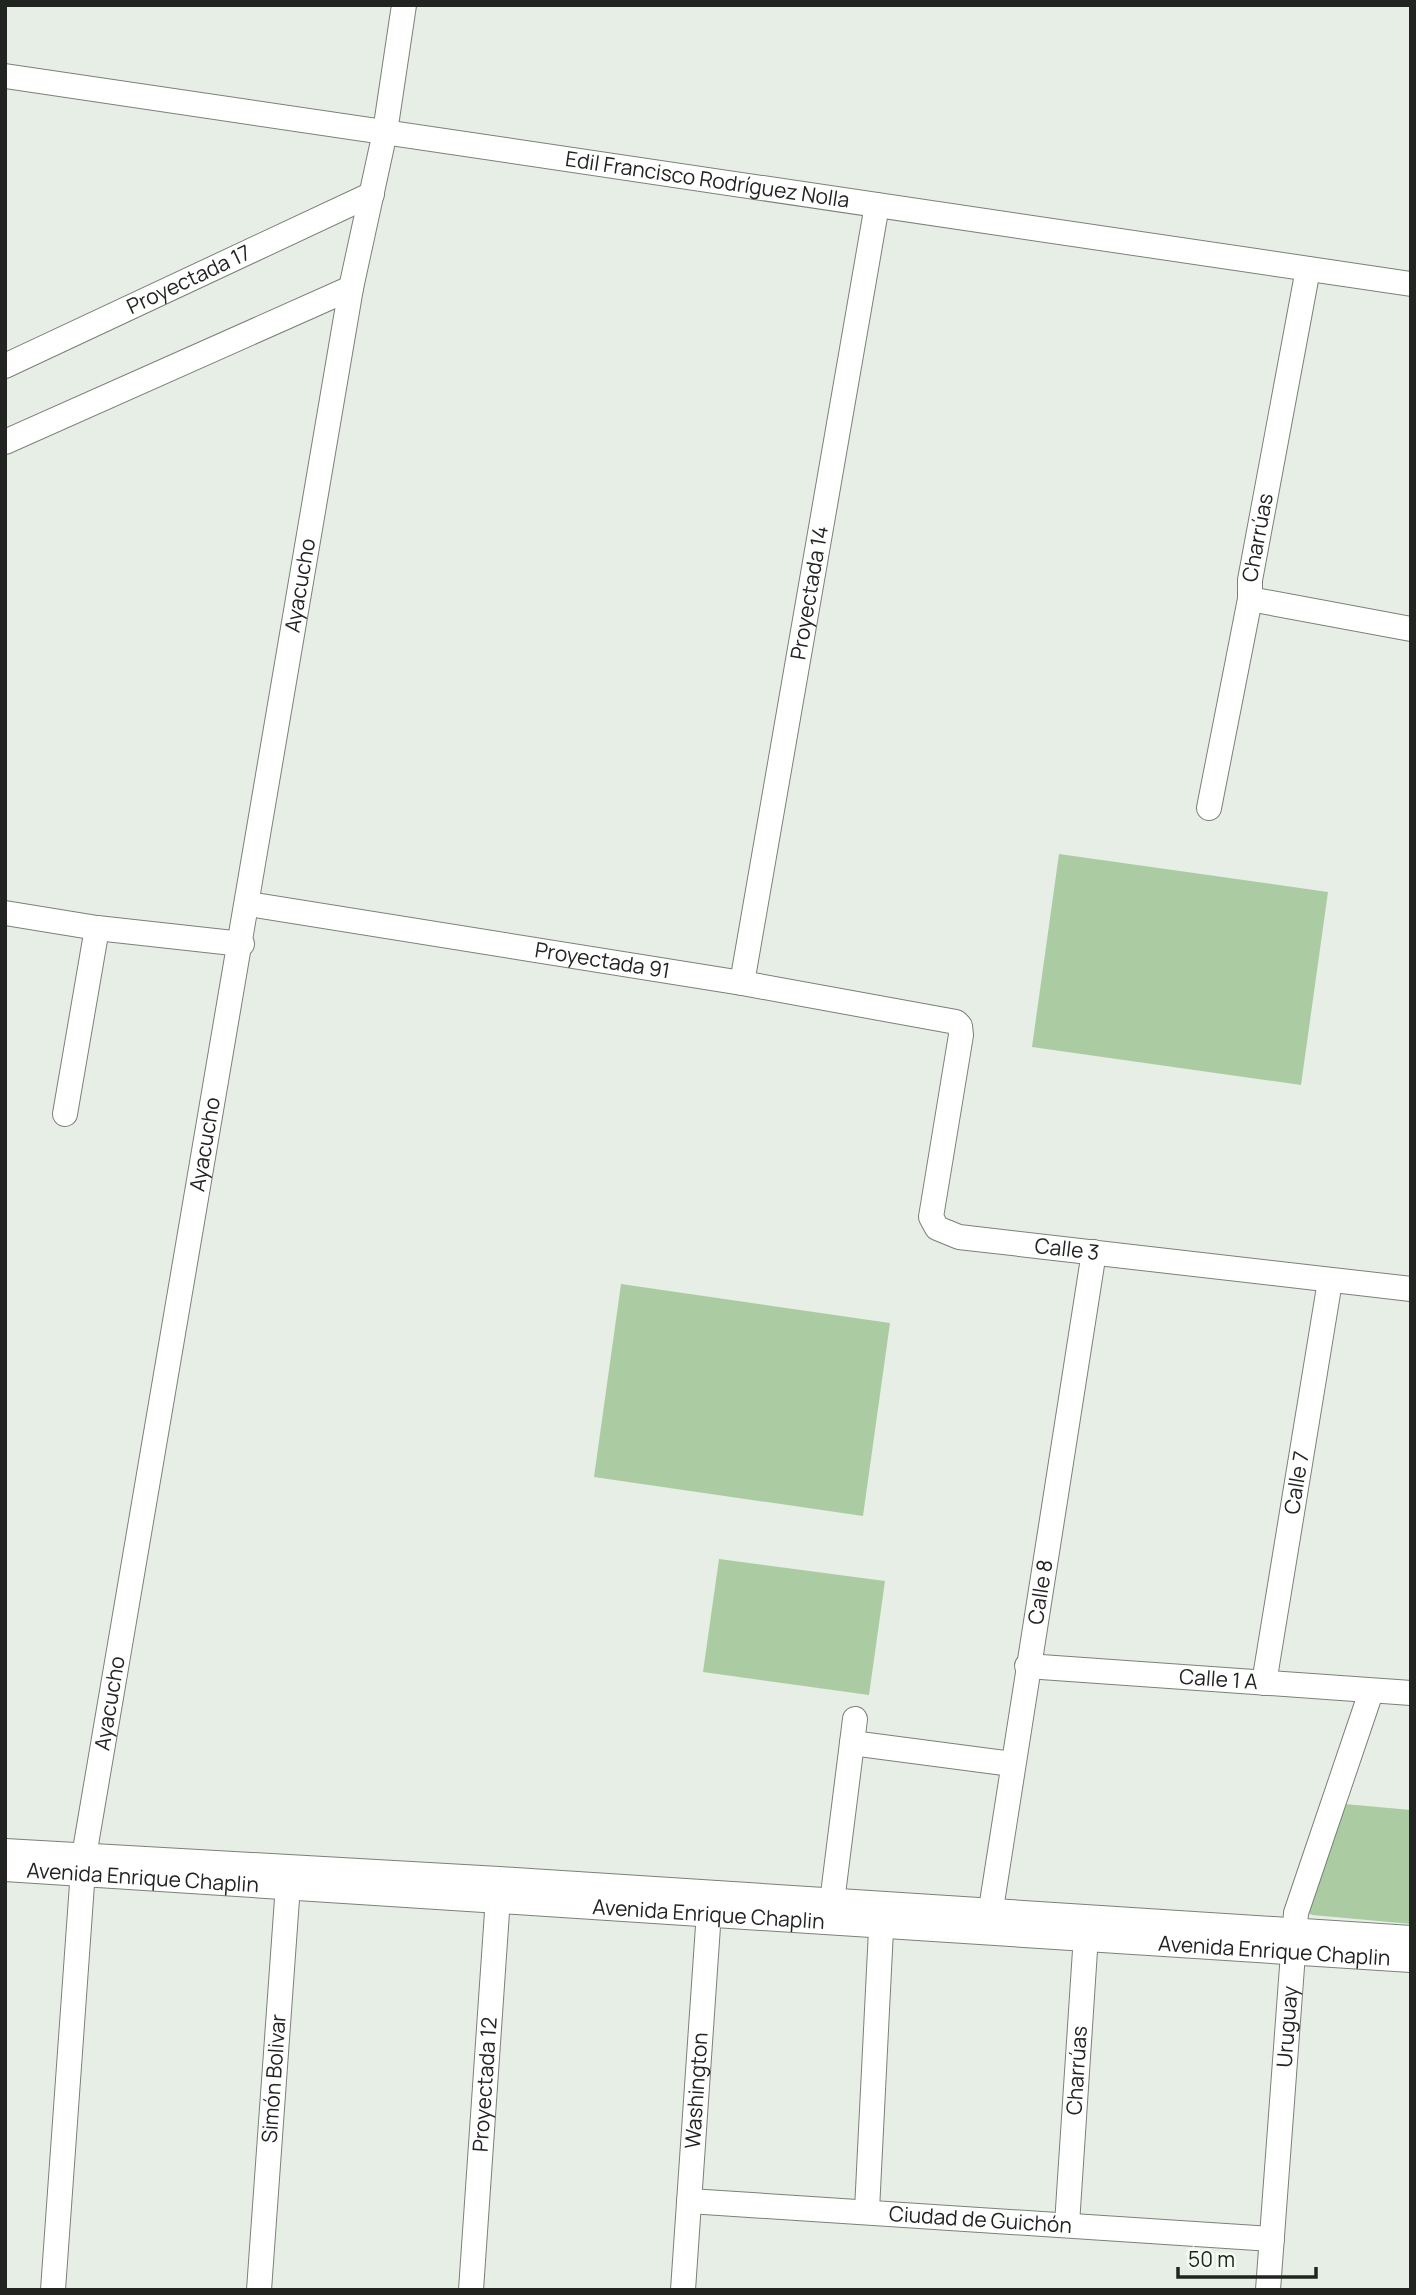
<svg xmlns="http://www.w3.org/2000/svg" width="1416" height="2295" font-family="Manrope,sans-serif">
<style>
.green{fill:#abcca3}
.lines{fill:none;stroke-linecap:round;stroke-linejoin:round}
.minor-casing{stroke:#7a8179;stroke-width:26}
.minor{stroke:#fff;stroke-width:24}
.labels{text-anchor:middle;stroke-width:6;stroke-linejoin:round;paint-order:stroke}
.street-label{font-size:21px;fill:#212420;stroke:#f4fcf2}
</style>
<rect width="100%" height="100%" fill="#e7eee5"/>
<g class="green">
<path d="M1059,854L1328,892L1301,1085L1032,1047Z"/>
<path d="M621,1284L890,1323L863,1516L594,1477Z"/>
<path d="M719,1559L885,1581L869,1695L703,1672Z"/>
<path d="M1345,1804L1411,1810V1924L1312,1915L1307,1912Z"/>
</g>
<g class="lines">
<defs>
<g id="minor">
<path id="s1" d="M5,76L1411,284"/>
<path id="s2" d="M5,366L372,194"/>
<path d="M5,442L351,288"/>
<path d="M1250,599L1411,629"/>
<path id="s3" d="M1209,808L1250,599V580L1308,269"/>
<path id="s4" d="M248,904L742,983L956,1022L960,1026L961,1035L931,1217L937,1228L959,1237L1411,1289"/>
<path d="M5,913L97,928L242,944"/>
<path id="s5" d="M742,983L877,205"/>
<path d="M65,1114L97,928"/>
<path id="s6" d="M1027,1666L1411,1693"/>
<path id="s7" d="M1264,1683L1330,1281"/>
<path d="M852,1743L1012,1764"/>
<path d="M5,1851L499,1879L1411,1938"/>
<path id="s8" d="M5,1869L1411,1960"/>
<path d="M832,1902L855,1719"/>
<path id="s9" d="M988,1928L1094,1252"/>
<path id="s10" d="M689,2201L1272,2239"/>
<path d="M867,2210L882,1910"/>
<path id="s11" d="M1067,2224L1087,1920"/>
<path id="s12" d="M53,2290L84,1856L351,288L385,132L404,5"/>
<path id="s13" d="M259,2290L289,1871"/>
<path id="s14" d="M471,2290L499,1883"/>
<path id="s15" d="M683,2290L710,1897"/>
<path id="s16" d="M1268,2290L1296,1913L1371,1692"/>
</g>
</defs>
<use href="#minor" class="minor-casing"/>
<use href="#minor" class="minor"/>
</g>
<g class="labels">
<g class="street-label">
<text dy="7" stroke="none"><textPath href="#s1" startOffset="710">Edil Francisco Rodríguez Nolla</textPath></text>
<text dy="7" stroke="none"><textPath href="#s2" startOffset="203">Proyectada 17</textPath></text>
<text dy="7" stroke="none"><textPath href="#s3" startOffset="275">Charrúas</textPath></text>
<text dy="7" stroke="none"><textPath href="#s12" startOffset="1724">Ayacucho</textPath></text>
<text dy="7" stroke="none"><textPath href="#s5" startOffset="396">Proyectada 14</textPath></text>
<text dy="7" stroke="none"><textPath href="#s4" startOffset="359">Proyectada 91</textPath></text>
<text dy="7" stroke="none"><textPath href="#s12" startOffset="1157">Ayacucho</textPath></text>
<text dy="7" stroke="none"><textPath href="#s4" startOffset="1062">Calle 3</textPath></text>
<text dy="7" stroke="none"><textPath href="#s7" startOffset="203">Calle 7</textPath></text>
<text dy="7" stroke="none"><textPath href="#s9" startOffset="340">Calle 8</textPath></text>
<text dy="7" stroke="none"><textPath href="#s6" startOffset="192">Calle 1 A</textPath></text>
<text dy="7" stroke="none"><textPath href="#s12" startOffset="590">Ayacucho</textPath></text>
<text dy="7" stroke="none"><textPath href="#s8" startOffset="138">Avenida Enrique Chaplin</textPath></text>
<text dy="7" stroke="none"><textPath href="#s8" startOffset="705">Avenida Enrique Chaplin</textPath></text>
<text dy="7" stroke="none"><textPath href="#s8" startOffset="1272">Avenida Enrique Chaplin</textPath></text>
<text dy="7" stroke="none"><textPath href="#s16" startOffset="264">Uruguay</textPath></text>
<text dy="7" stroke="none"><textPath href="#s11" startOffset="154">Charrúas</textPath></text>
<text dy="7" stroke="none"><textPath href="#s13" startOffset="212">Simón Bolivar</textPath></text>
<text dy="7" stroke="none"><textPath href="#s14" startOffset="206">Proyectada 12</textPath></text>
<text dy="7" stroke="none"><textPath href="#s15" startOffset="200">Washington</textPath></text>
<text dy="7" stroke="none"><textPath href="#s10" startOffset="292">Ciudad de Guichón</textPath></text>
</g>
</g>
<rect width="1416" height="2295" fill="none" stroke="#212420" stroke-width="14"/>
<path d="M1178 2267v10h138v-10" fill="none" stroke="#212420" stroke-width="3.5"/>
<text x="1188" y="2267" font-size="21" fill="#212420" stroke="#f4fcf2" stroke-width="5" paint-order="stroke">50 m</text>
</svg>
